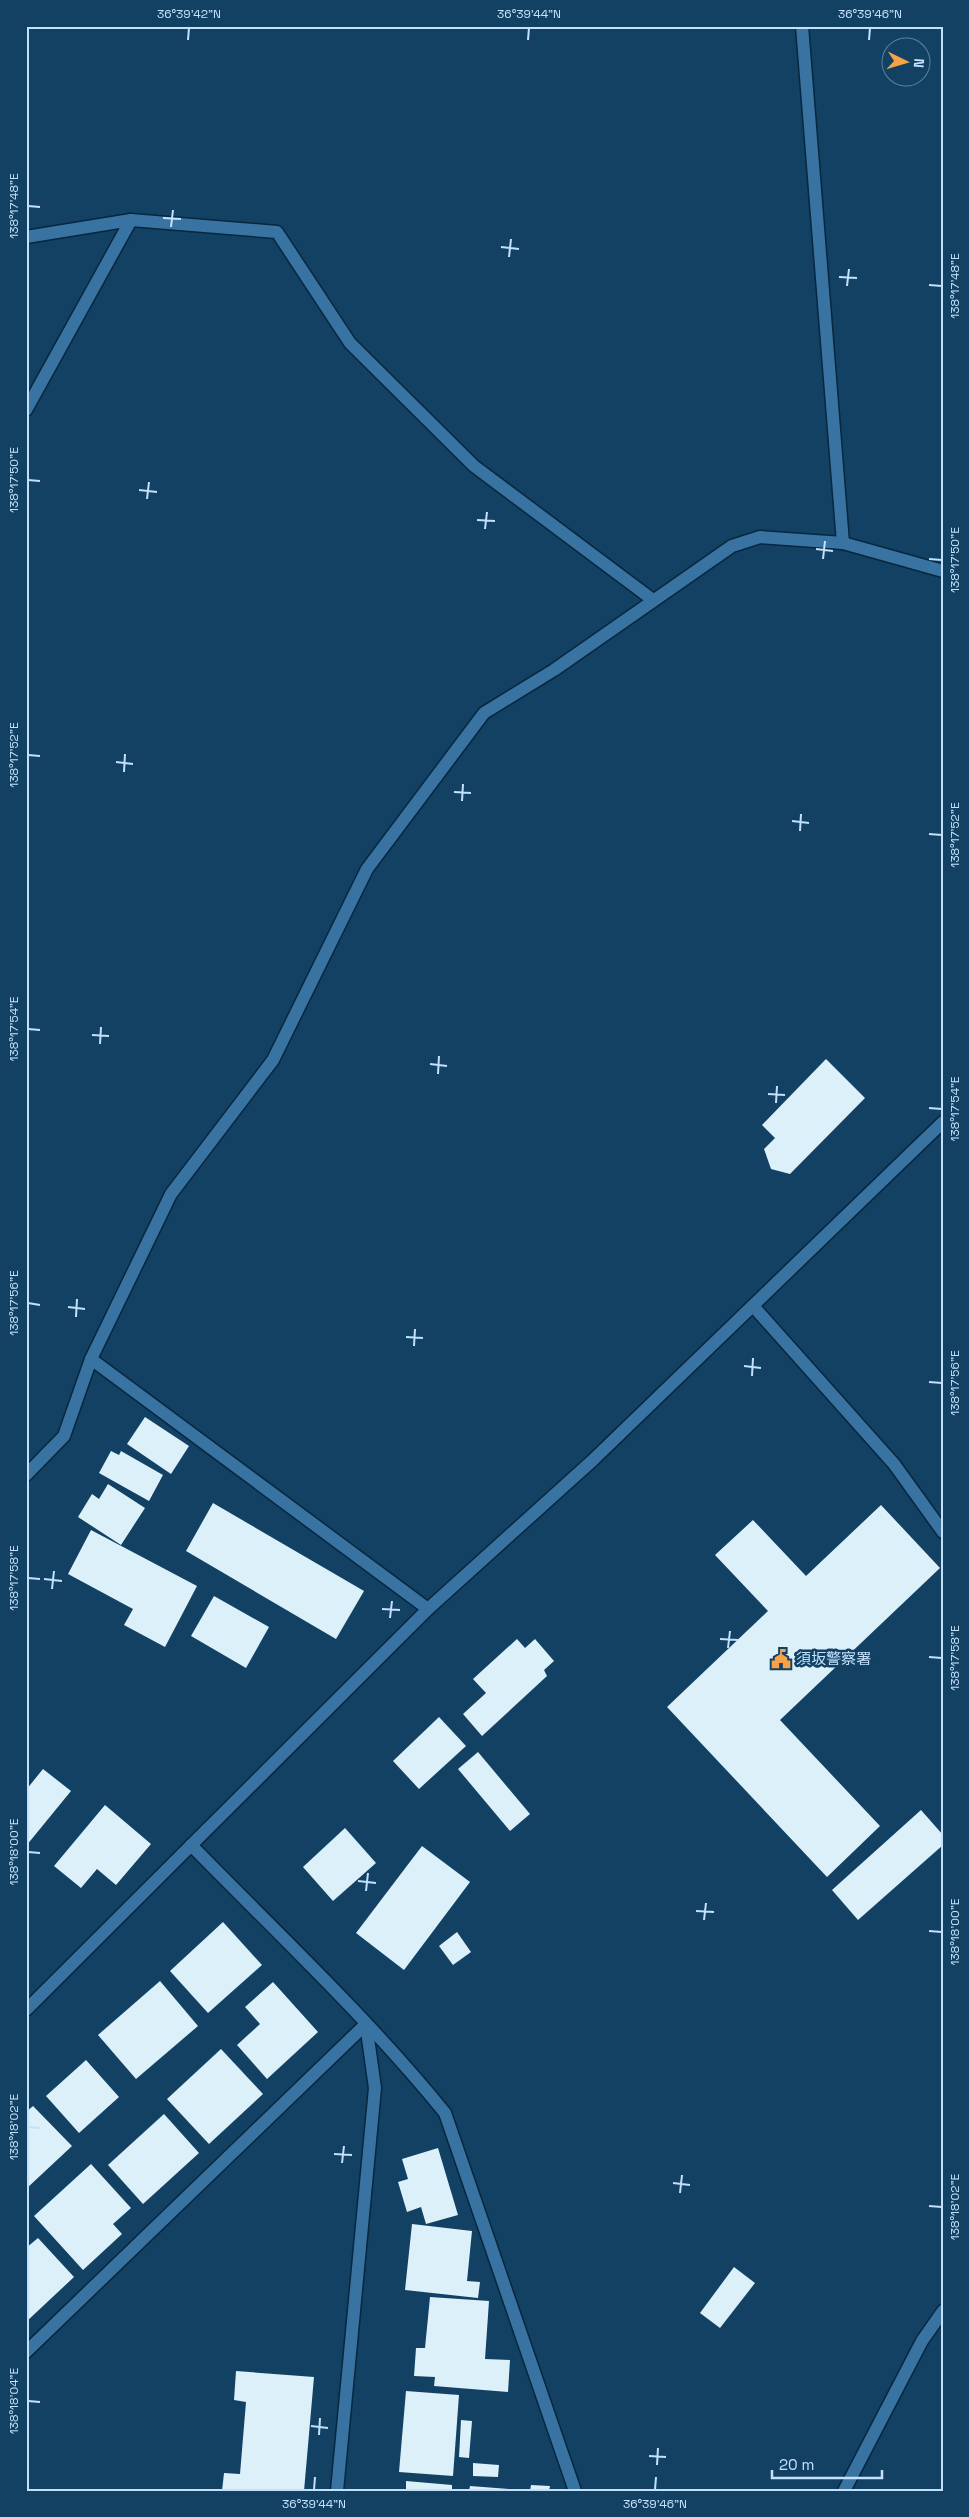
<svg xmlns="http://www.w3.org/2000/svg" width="969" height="2517" font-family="'Space Grotesk','Noto Sans JP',sans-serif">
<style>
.building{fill:#dcf0f9}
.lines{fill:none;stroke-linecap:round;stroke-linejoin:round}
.minor-casing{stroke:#07273f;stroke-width:15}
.minor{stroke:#3873a2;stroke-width:12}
.ticks{fill:none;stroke:#c3e1fb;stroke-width:2}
.labels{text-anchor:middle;stroke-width:5;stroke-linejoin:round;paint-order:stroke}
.poi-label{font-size:15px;fill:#c3e1fb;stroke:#134164;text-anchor:start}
.neatline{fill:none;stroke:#c3e1fb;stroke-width:2}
.ticks-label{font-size:12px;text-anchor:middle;fill:#c3e1fb}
</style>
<rect width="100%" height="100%" fill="#134164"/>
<g class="building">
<path d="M826,1059L865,1098L790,1174L771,1169L764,1149L775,1138L762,1125Z"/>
<path d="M145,1417L189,1446L171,1474L127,1444Z"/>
<path d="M111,1451L119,1455L121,1451L163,1475L149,1501L99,1473Z"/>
<path d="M108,1484L145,1508L121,1545L78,1517L92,1494L99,1499Z"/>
<path d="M213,1503L364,1591L336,1639L186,1551Z"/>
<path d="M881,1505L940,1568L780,1720L880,1826L827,1877L667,1707L768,1611L715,1555L753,1520L806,1576Z"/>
<path d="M91,1530L197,1586L165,1647L124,1625L133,1609L68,1574Z"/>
<path d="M214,1596L269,1627L246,1668L191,1636Z"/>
<path d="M517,1639L525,1648L535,1639L554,1661L544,1670L547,1676L482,1736L463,1714L486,1693L473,1679Z"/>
<path d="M439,1717L466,1746L419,1789L393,1761Z"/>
<path d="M478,1752L530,1814L510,1831L458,1769Z"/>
<path d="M43,1769L71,1791L26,1846V1790Z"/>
<path d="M105,1805L151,1844L116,1885L97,1869L81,1888L54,1866Z"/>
<path d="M921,1810L943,1835V1845L858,1920L832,1890Z"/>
<path d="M345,1828L376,1863L333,1901L303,1867Z"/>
<path d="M422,1846L470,1882L404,1970L356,1933Z"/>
<path d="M223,1922L262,1965L208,2013L170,1971Z"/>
<path d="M457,1932L471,1952L453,1965L439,1946Z"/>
<path d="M160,1981L198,2026L136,2079L98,2035Z"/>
<path d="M273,1982L318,2032L267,2079L237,2045L260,2024L245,2007Z"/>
<path d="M221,2049L263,2094L209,2144L167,2099Z"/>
<path d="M86,2060L119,2097L79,2133L46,2096Z"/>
<path d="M33,2106L72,2146L26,2189V2112Z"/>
<path d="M164,2114L199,2153L143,2204L108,2165Z"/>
<path d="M438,2148L458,2215L426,2224L421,2207L407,2212L398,2182L408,2179L402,2159Z"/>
<path d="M91,2164L131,2208L113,2224L122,2234L83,2270L34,2216Z"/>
<path d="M412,2224L472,2231L467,2281L480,2282L478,2298L405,2290Z"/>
<path d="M38,2238L74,2277L26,2322V2248Z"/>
<path d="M734,2267L755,2283L720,2328L700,2313Z"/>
<path d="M430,2297L489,2301L485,2359L510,2360L508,2392L434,2386L435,2377L414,2376L416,2348H425Z"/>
<path d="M236,2371L314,2377L304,2491H222L224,2473L240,2474L246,2402L234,2400Z"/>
<path d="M406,2391L459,2395L453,2476L399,2472Z"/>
<path d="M461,2420L472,2421L469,2458L459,2457Z"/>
<path d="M473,2463L499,2465L498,2477L473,2476Z"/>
<path d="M406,2481L452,2485V2491H406Z"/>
<path d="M531,2485L550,2486L549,2491H530Z"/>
<path d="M470,2486L509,2489V2491H469Z"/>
</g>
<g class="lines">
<defs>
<g id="minor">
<path d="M802,26L843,543"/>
<path d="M26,237L131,220L277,232L350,343L474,466L653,600"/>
<path d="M26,410L131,220"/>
<path d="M753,1306L894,1464L943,1532"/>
<path d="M91,1359L428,1609"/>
<path d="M26,1475L64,1436L91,1359L171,1194L273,1060L367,869L484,713L554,670L732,546L760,537L843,543L943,571"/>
<path d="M191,1845C277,1933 368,2018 445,2113L575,2491"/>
<path d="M26,2010L428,1609L593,1460L943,1122"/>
<path d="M26,2352L366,2024"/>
<path d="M337,2491L375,2088L366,2024"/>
<path d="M844,2491L922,2341L943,2311"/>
</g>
</defs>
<use href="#minor" class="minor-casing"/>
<use href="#minor" class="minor"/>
</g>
<path class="ticks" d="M188,40L189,28M528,40L529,28M869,40L870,28M28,206L40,207M163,218L181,219M171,227L173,210M501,247L519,249M509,257L511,239M839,277L857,278M929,285L942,286M847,286L849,269M28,480L40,481M139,490L157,492M147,499L149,482M477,520L495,521M485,529L487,512M816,549L833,551M823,559L825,541M929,559L942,560M28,755L40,756M116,762L133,764M124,772L125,754M454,792L471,793M462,801L463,784M792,821L809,823M800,831L801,814M929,834L942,835M28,1029L40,1030M92,1035L109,1036M100,1044L101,1027M430,1064L447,1066M438,1074L439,1056M768,1094L785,1095M776,1103L777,1086M929,1108L942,1109M28,1303L40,1305M68,1307L85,1309M76,1317L77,1299M406,1337L423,1338M414,1346L415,1329M744,1366L761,1368M752,1376L753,1358M929,1382L942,1383M28,1578L40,1579M44,1579L62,1581M52,1589L54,1571M382,1609L400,1610M390,1618L392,1601M720,1639L738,1640M728,1648L730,1631M929,1657L942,1658M28,1852L40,1853M358,1881L376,1883M366,1891L368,1873M696,1911L714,1912M704,1920L706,1903M929,1931L942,1932M28,2127L40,2128M334,2154L352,2155M342,2163L344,2146M673,2183L690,2185M680,2193L682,2175M929,2206L942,2207M28,2401L40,2402M311,2426L328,2428M319,2435L320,2418M649,2456L666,2457M657,2465L658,2448M314,2490L315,2477M655,2490L656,2477"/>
<defs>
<symbol id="civic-bare" viewBox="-9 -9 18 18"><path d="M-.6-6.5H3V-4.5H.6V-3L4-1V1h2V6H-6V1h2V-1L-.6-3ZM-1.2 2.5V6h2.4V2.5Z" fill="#f6a246" stroke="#134164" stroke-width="2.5" paint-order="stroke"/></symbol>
</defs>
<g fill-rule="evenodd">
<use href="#civic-bare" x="767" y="1645" width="28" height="28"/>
</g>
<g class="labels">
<g class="poi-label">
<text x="796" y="1664">須坂警察署</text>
</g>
</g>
<rect width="969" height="2517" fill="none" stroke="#134164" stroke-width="55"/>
<g transform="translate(906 62) rotate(95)"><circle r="24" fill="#134164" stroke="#5981a0"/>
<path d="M0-4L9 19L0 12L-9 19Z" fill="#f6a246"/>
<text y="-8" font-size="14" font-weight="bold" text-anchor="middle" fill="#c3e1fb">N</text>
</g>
<path d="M772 2470v8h110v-8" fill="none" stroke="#c3e1fb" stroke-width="2.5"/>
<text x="779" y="2470" font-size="15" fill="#c3e1fb" stroke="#134164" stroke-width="4" paint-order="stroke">20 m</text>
<rect x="28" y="28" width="914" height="2462" class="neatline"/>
<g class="ticks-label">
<text x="189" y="18">36°39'42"N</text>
<text x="529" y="18">36°39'44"N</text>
<text x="870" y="18">36°39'46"N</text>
<text transform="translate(14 206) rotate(-90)" y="4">138°17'48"E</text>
<text transform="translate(955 286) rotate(-90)" y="4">138°17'48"E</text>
<text transform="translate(14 480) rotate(-90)" y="4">138°17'50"E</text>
<text transform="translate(955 560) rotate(-90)" y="4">138°17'50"E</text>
<text transform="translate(14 755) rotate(-90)" y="4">138°17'52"E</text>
<text transform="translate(955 835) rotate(-90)" y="4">138°17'52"E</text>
<text transform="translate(14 1029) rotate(-90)" y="4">138°17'54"E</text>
<text transform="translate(955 1109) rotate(-90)" y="4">138°17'54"E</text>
<text transform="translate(14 1303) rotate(-90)" y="4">138°17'56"E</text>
<text transform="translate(955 1383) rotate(-90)" y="4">138°17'56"E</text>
<text transform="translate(14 1578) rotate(-90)" y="4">138°17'58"E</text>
<text transform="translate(955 1658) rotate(-90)" y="4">138°17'58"E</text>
<text transform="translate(14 1852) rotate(-90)" y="4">138°18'00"E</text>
<text transform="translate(955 1932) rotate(-90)" y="4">138°18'00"E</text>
<text transform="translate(14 2127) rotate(-90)" y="4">138°18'02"E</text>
<text transform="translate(955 2207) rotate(-90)" y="4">138°18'02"E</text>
<text transform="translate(14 2401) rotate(-90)" y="4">138°18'04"E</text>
<text x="314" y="2508">36°39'44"N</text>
<text x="655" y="2508">36°39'46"N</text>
</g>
</svg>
